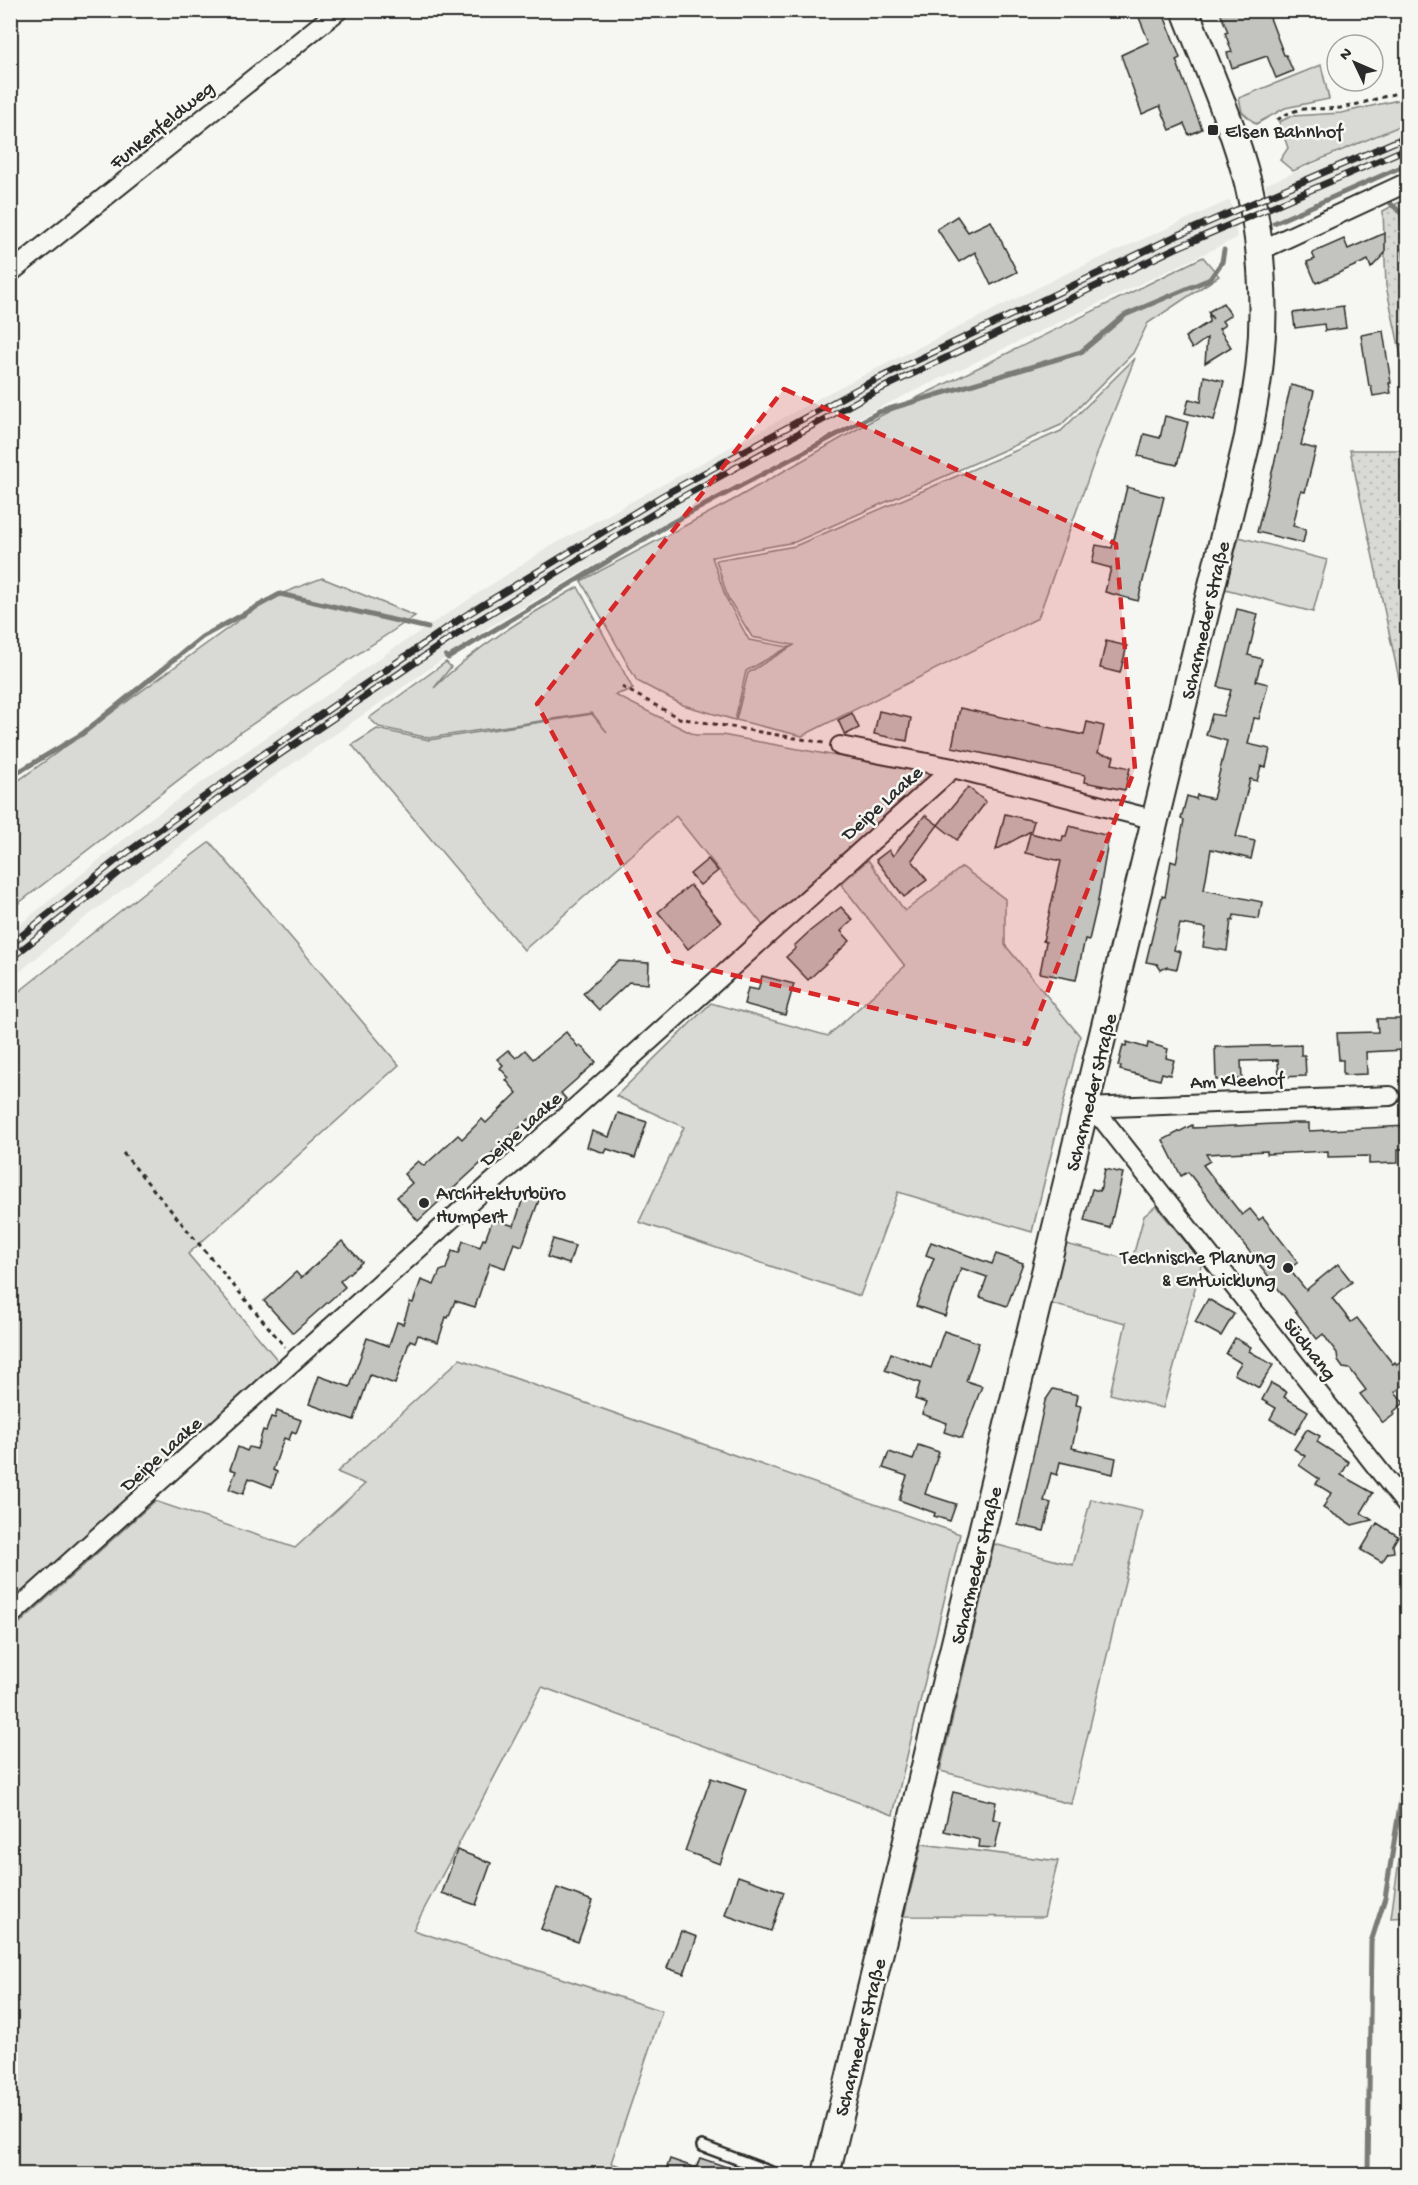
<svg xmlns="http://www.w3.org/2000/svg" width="1418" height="2185" font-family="'Gochi Hand',sans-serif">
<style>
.built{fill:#e7e7e3}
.grass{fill:#d9d9d5;stroke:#828280;stroke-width:1.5}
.park{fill:url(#park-dots);stroke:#828280;stroke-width:1.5}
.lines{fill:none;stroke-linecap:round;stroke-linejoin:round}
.stream{stroke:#7a7a78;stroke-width:5}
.building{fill:#c3c3c0;stroke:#2b2b2b;stroke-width:1.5}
.lane-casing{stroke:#2b2b2b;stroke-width:14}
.street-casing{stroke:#2b2b2b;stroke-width:22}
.secondary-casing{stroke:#2b2b2b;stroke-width:30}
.path{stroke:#2b2b2b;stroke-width:3;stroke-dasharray:4.5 4.5;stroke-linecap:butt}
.lane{stroke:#f6f6f2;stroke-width:9}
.street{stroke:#f6f6f2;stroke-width:18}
.secondary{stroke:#f6f6f2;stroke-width:26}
.rail-casing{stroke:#2b2b2b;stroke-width:7}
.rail{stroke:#f6f6f2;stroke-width:4.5;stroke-dasharray:14;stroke-linecap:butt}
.marked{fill:#d62828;fill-opacity:0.2;stroke:#d62828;stroke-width:4.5;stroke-dasharray:12 8;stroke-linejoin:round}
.poi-dot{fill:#2b2b2b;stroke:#f6f6f2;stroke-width:2}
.labels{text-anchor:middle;stroke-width:5;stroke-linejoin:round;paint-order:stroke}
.street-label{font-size:20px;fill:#2b2b2b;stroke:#f6f6f2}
.poi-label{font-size:20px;fill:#2b2b2b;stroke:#f6f6f2;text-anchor:start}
</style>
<defs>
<pattern id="park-dots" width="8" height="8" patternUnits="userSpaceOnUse" patternTransform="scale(1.5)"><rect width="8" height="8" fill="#d9d9d5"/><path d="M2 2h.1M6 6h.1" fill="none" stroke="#babab7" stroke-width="1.8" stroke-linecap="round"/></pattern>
</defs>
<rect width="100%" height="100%" fill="#f6f6f2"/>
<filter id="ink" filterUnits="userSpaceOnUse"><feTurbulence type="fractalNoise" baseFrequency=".0167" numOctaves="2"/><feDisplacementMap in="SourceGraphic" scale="12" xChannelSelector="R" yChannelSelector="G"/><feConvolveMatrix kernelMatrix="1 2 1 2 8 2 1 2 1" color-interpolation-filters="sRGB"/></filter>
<g filter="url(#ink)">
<g class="built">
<path d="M1407,124V163L1272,221L1265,185Z"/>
<path d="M1230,200L1237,238L874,410L669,521L488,628L262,785L73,927L11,979V932L144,823L387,653L546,549L832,391L1063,275Z"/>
</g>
<g class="grass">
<path d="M1321,65L1329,99L1285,108L1256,124L1242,112L1239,98Z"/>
<path d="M1407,98V123L1293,171L1280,160L1288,148L1279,122L1292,116L1341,113Z"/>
<path d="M1203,257L1219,276L1148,323L1133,353L1061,425L795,542L712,557L726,598L749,640L789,647L746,671L735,720L683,705L637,681L581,581L735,499L880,416Z"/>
<path d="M1135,358L1098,451L1038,618L802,736L736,720L748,673L794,645L752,637L728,598L716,560L795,546L1061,431Z"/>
<path d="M1239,537L1327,560L1313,612L1225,589Z"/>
<path d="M322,578L415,616L242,731L11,909V786L268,599Z"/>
<path d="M578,587L633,689L615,695L695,735H722L934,774L765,928L676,816L524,950L352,745L377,729L429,740L592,714L607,732L592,713L429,738L379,727L369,718L446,662L451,667L434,688C476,646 527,616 578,587Z"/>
<path d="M210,842L399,1065L188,1254L280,1363L11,1603V998L163,877Z"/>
<path d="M868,860L905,911L962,867L1005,899V945L1080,1036L1032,1232L898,1192L860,1296L639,1222L684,1127L616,1096L711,1003L828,1036L905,966L841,884Z"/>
<path d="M1156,1206L1202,1262L1163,1408L1110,1394L1126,1323L1051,1304L1065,1244L1132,1260L1144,1216Z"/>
<path d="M460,1359L960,1534L893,1815L542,1687L413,1930L662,2011L611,2163L646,2174H11V1631L155,1501L295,1548L365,1484L337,1472Z"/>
<path d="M1091,1499L1142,1511L1071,1804L940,1771L994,1544L1073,1565Z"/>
<path d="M1407,1802V1917L1391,1918Z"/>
<path d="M922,1844L1058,1861L1044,1917L904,1916Z"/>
</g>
<g class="park">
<path d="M1407,198V383L1386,286L1383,211Z"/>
<path d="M1350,450H1407V716Z"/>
</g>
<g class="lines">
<g class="stream">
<path d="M1387,200L1402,214L1408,292"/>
<path d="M1274,223L1408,164"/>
<path d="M446,656L448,658L671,523L879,412L1081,352L1125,315L1210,279L1222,262L1224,250"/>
<path d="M10,777L82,734L202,637L280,594L428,628"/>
<path d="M1368,2174L1371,1942L1385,1898L1408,1756"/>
</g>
</g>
<g class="building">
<path d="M1136,10H1162L1180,58L1176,60L1202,129L1189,135L1184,124L1170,130L1160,106L1142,114L1121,55L1149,42Z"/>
<path d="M1219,10H1267L1284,55H1286L1293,71L1276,78L1267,56L1232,68L1227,53L1232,52L1225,33L1228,32Z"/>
<path d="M957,216L968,232L991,221L1017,272L991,285L975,252L959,262L937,229Z"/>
<path d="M1385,233V253L1371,268L1368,260L1316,283L1307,262L1315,259L1312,253L1344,239L1348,249Z"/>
<path d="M1223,303L1231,315L1222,321L1225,325L1219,329L1231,347L1205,363L1207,338L1192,349L1185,337L1209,322V314L1213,319L1208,312Z"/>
<path d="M1343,306L1346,328L1325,331L1324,324L1295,328L1293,313Z"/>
<path d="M1383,331L1391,383H1389L1391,393L1373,396L1371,386H1369L1361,335Z"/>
<path d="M1204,376L1224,381L1214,420L1185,413L1189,399L1201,402Z"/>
<path d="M1291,385L1314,391L1301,445L1316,449L1305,492L1301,491L1293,526L1306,529L1303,543L1257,532L1282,432L1284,414Z"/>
<path d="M1165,416L1188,422L1177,465L1138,456L1144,434L1160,438Z"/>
<path d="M1127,487L1164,497L1138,601L1105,592L1111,568L1092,563L1096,545L1112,548Z"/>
<path d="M1237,609L1258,614L1248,655L1262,659L1256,681L1268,684L1259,719L1254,718L1248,744L1270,749L1266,767L1261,766L1257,781L1250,779L1236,837L1255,841L1251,859L1211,849L1204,890L1262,902L1259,919L1234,915L1233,921L1231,920L1227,951L1203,947L1206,928L1180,924L1174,950L1181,952L1177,969L1167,967L1161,970L1157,964L1146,962L1162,896L1165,897L1171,861L1176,863L1184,820L1181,819L1187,796L1196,799L1197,795L1213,799L1227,741L1206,735L1212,714L1223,716L1231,690L1218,687Z"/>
<path d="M1106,641L1127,646L1120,673L1100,668Z"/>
<path d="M960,708L1084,735L1087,722L1104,726L1098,753L1114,756L1112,764L1130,768L1125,790L1084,782L1085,775L952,747Z"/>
<path d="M879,711L911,718L907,741L874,734Z"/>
<path d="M852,713L859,728L845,735L838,720Z"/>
<path d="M968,787L986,802L957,840L938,825Z"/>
<path d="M1005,814L1034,821L1031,831L996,850Z"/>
<path d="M925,815L938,825L912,860L927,880L904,897L876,860L889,850L893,856Z"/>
<path d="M1069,826L1109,836L1097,906L1089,940L1085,939L1076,980L1040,973L1046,942L1043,941L1061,861L1025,853L1030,833L1062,841L1063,836H1066Z"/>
<path d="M708,859L718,871L700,885L690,874Z"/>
<path d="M690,885L721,922L688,949L658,912Z"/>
<path d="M841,907L853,920L841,931L850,941L808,980L786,957L796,948L794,946L810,931Z"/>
<path d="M618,961L649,963L648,984L629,982L599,1010L583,993Z"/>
<path d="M762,976L794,984L785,1015L744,1004L748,988L758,990Z"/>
<path d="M1377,1019H1403L1404,1050L1366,1052L1367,1074L1343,1075V1060H1339L1337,1033L1378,1032Z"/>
<path d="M566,1032L578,1047L580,1045L596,1062L561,1093L566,1099L555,1109L552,1105L532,1123L529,1119L418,1221L397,1197L412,1183L404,1174L418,1161L424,1166L458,1135L462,1139L482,1119L486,1123L517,1093L506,1080L509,1078L500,1068L503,1065L497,1059L508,1050L516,1058L525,1050L533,1059Z"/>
<path d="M1127,1042L1147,1048L1148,1043L1168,1049L1166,1058L1174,1060L1170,1075L1162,1073L1160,1080L1120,1070L1121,1066H1118L1123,1045L1126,1046Z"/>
<path d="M1301,1045V1055H1305L1306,1076L1279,1077L1278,1060L1241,1061L1242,1079L1216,1080L1215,1047Z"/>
<path d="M618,1113L647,1122L635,1158L607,1149L605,1153L587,1147L592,1131L609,1137Z"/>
<path d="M1296,1123H1309V1131L1407,1126V1149H1398V1163L1369,1164V1156L1328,1157V1151L1267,1154V1151L1206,1154L1210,1161L1203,1165L1242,1215L1250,1209L1259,1220L1263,1217L1298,1262L1289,1269L1306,1290L1338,1264L1352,1282L1332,1298L1351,1322L1357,1318L1393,1364L1395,1362L1397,1365L1407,1357V1382L1395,1392L1404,1403L1393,1412L1395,1414L1383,1423L1360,1394L1366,1390L1350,1369L1343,1368L1338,1361L1337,1353L1323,1334L1317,1339L1188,1172L1181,1176L1163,1140L1192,1125L1193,1128Z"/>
<path d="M1105,1169L1123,1173L1110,1228L1084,1221L1092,1189L1100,1191Z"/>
<path d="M524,1195L539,1200L522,1246L514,1243L505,1268L490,1263L475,1307L455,1301L448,1318L446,1317L438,1342L418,1335L415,1342L410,1340L395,1384L370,1375L354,1420L309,1404L319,1376L350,1387L367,1338L389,1346L397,1322L403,1324L410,1302L413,1303L421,1280L434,1285L440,1271L446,1269L452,1251L459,1253L463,1241L480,1247L483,1239L485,1240L493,1219L514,1226Z"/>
<path d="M553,1239L575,1246L569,1264L547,1257Z"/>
<path d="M342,1241L362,1262L340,1281L345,1287L293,1333L264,1301L296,1272L301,1278Z"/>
<path d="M931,1242L992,1264L996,1254L1023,1263L1007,1306L980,1297L987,1277L961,1268L945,1316L916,1306L934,1258L926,1255Z"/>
<path d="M1208,1299L1234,1314L1221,1336L1195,1322Z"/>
<path d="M944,1331L979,1343L966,1381L982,1386L962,1438L944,1432L947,1423L922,1414L926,1403L915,1399L920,1383L885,1370L891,1353L931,1368Z"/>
<path d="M1235,1338L1251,1347L1249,1351L1273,1365L1259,1388L1234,1374L1241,1363L1226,1354Z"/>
<path d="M1271,1383L1287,1392L1284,1397L1308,1411L1295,1434L1270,1419L1276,1408L1262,1400Z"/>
<path d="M1053,1389L1078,1395L1076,1405L1081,1406L1072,1448L1116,1458L1113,1474L1060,1462L1057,1475L1051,1473L1044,1501L1051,1503L1044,1531L1018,1525L1045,1401Z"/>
<path d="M277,1411L301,1420L296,1433L292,1431L289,1440L284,1438L273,1470L277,1472L272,1487L249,1478L243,1494L229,1489L236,1471L230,1469L238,1447L247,1451L249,1447L257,1449L263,1430L266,1431L271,1417L275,1418Z"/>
<path d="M1307,1429L1320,1436L1317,1442L1349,1462L1341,1475L1373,1493L1361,1513L1372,1520L1352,1525L1323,1508L1331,1493L1316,1484L1319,1479L1299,1465L1305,1456L1294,1449Z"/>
<path d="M918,1445L939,1452L925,1494L956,1504L950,1521L934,1516L935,1513L899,1500L907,1476L883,1468L889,1452L913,1460Z"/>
<path d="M1377,1523L1398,1536L1393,1545L1394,1552L1388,1553L1382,1562L1361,1550Z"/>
<path d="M711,1778L746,1790L720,1864L685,1851Z"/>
<path d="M953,1792L996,1802L993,1819L1001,1821L995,1848L979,1847L980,1840L944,1831Z"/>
<path d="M457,1850L491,1863L476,1905L442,1893Z"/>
<path d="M738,1876L784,1892L771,1931L725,1915Z"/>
<path d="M557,1888L593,1901L578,1942L541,1929Z"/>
<path d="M681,1931L697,1937L684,1974L667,1968Z"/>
<path d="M700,2158L742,2172V2175H664L670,2159L696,2168Z"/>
</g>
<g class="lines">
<defs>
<path id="lane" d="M702,2146L777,2174"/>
<g id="street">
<path d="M1259,251L1408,182"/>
<path d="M10,273L339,10"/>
<path d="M840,746L953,768L1156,820"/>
<path d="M1086,1108L1104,1121L1408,1507"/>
<path d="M1086,1108L1390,1096"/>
<path d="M10,1616L953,768"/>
</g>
<path id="secondary" d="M826,2174L1248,437C1252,412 1258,386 1260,360C1266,304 1261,237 1248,183C1233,124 1207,67 1185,10"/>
</defs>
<use href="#lane" class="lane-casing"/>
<use href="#street" class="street-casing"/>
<use href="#secondary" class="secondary-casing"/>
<g class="path">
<path d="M1277,120C1302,103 1313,111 1340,108C1362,104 1385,96 1408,90"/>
<path d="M622,687L679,718L824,743"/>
<path d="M123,1153L285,1347"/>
</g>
<use href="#lane" class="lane"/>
<use href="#street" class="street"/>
<use href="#secondary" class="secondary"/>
<defs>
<g id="rail">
<path d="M10,945L114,862L262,755L463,617L662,496L863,386L1174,237L1408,136"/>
<path d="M10,959L121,871L267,763L466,628L668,505L868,395L1176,248L1408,148"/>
</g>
</defs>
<use href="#rail" class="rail-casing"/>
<use href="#rail" class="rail"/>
</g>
</g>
<path class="marked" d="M784,389L1116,544L1135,769L1027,1044L673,961L537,704Z"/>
<g class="poi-dot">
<rect x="1207" y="124" width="12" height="12" rx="3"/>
<circle cx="424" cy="1203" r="6"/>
<circle cx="1288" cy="1268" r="6"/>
</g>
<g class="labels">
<g class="street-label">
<text transform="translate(161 124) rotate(-39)" y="7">Funkenfeldweg</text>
<text transform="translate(1204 620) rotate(-77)" y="7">Scharmeder Straße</text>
<text transform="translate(881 802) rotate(-42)" y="7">Deipe Laake</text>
<text transform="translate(1237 1079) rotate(-2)" y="7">Am Kleehof</text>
<text transform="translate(1090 1092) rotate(-76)" y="7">Scharmeder Straße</text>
<text transform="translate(520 1128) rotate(-42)" y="7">Deipe Laake</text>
<text transform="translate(1311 1348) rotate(52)" y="7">Südhang</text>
<text transform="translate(160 1453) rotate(-42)" y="7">Deipe Laake</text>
<text transform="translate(975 1565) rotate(-76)" y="7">Scharmeder Straße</text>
<text transform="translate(859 2037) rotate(-76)" y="7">Scharmeder Straße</text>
</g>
<g class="poi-label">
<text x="1225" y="137">Elsen Bahnhof</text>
<text x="436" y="1199">Architekturbüro<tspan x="436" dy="23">Humpert</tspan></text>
<text x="1276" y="1263" text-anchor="end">Technische Planung<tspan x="1276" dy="23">&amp; Entwicklung</tspan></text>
</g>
</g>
<rect width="1418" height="2185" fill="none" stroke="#f6f6f2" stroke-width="36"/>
<rect x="18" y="18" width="1382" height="2149" fill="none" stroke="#2b2b2b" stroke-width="2" filter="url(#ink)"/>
<g transform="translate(1355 63) rotate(314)"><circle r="28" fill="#f6f6f2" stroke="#a5a5a2" stroke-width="1.5"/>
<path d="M0-4.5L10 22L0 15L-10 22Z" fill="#2b2b2b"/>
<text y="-9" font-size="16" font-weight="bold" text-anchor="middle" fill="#2b2b2b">N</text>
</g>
</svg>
